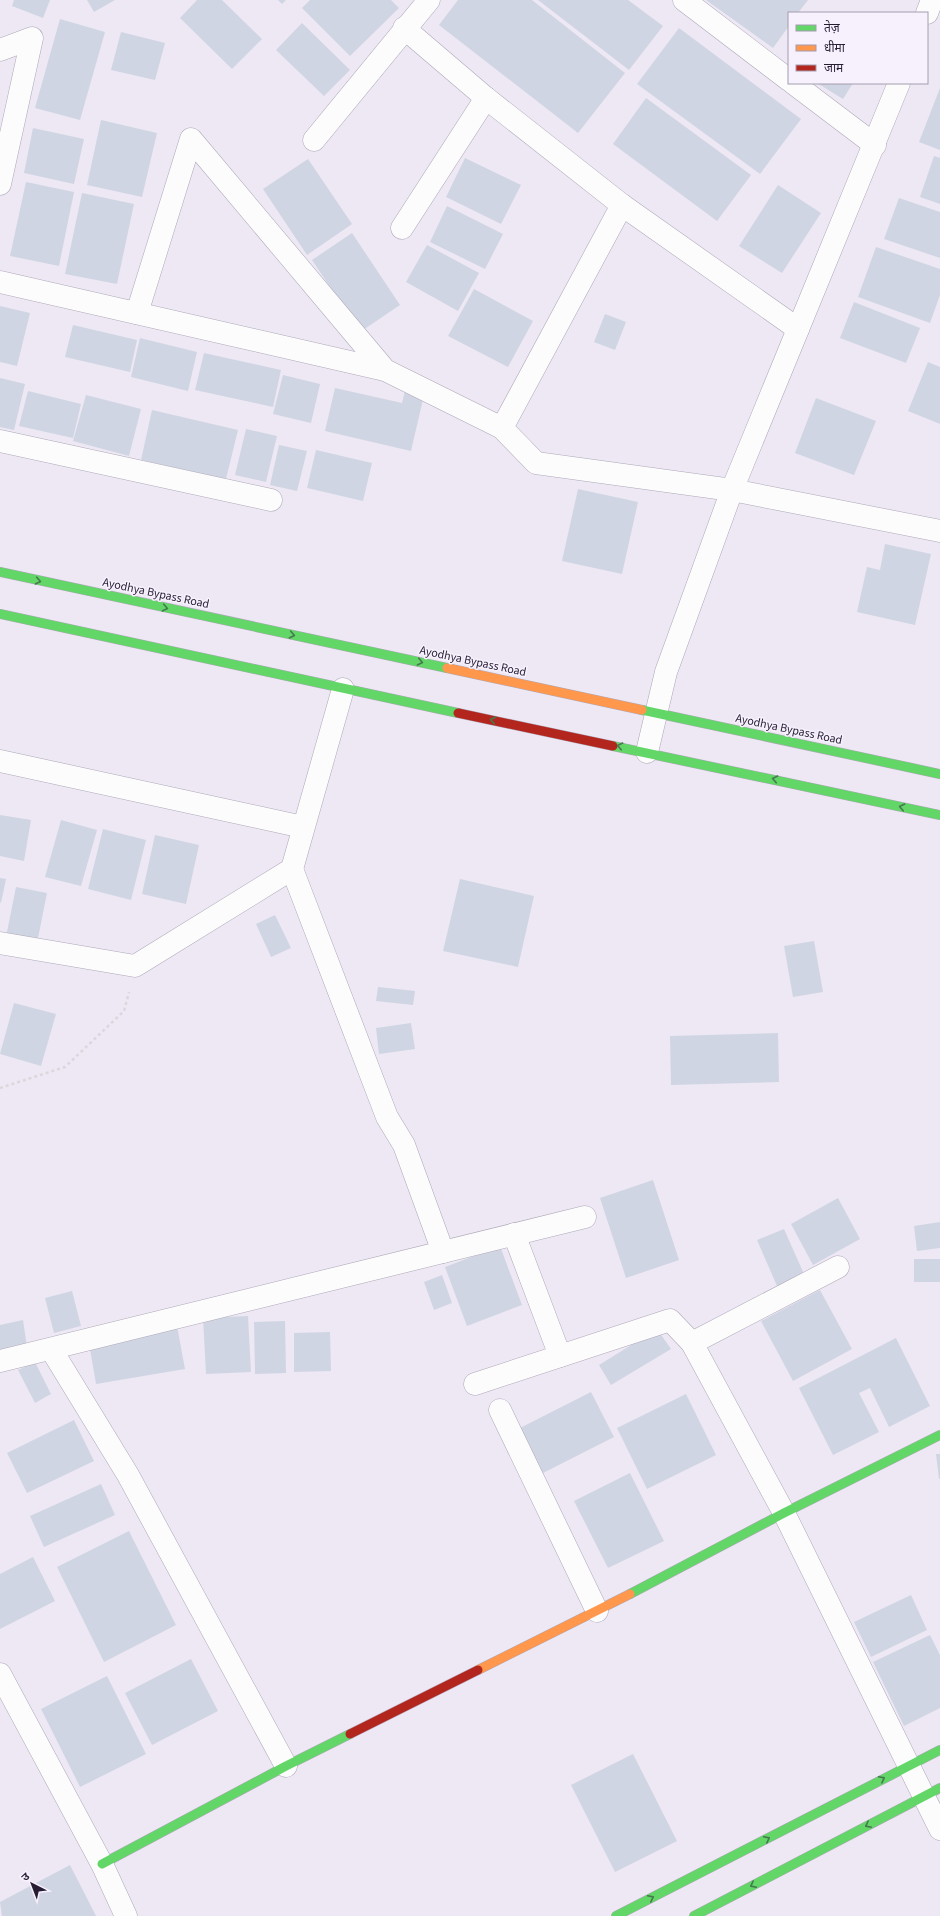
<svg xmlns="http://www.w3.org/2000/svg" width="940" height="1916" font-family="'Source Sans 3','Noto Sans Devanagari',sans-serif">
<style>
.building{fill:#d0d5e3}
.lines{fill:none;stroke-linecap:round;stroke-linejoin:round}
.street-casing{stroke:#afa8b8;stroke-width:23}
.fast-casing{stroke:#afa8b8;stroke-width:10}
.slow-casing{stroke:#afa8b8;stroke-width:10}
.jam-casing{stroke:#afa8b8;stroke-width:10}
.path{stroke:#d9d8dc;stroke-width:2.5;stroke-dasharray:3 3;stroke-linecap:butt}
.street{stroke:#fcfcfd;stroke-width:22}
.fast{stroke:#63d668;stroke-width:9}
.slow{stroke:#ff974d;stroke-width:9}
.jam{stroke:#b3261e;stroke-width:9}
.oneway{stroke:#457a4e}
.labels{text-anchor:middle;stroke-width:3;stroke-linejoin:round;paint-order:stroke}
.street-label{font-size:12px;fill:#271d33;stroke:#f7f1fe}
</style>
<rect width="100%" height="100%" fill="#ede8f4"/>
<g class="building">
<path d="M14,0H50L43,18L12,6Z"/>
<path d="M87,0H115L94,12Z"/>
<path d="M197,0H222L262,39L232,69L180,18Z"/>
<path d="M278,0H286L282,4Z"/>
<path d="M310,0H391L399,8L350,56L302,8Z"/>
<path d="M458,0H532L625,73L578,133L439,25Z"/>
<path d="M538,0H628L663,26L629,70Z"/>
<path d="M706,0H808L798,13H789V26L773,48Z"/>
<path d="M60,19L105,32L80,120L35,108Z"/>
<path d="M302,23L350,70L324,96L276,50Z"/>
<path d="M679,28L801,119L760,174L637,84Z"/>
<path d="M121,32L165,43L155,80L111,70Z"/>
<path d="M817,83H853L843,99Z"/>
<path d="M940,88V150L919,142Z"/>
<path d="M646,98L751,175L717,221L613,144Z"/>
<path d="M101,120L157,133L142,197L87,185Z"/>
<path d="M33,128L84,139L74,184L24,173Z"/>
<path d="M934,156L940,158V204L920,197Z"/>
<path d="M465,158L521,185L501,224L446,197Z"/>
<path d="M308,159L352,224L307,255L263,189Z"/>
<path d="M26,182L74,192L59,266L10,256Z"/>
<path d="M778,185L821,213L782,273L739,246Z"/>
<path d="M82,193L134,204L117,284L65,274Z"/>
<path d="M899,198L940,212V258L884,239Z"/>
<path d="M447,206L503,234L485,269L430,242Z"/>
<path d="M352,233L400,305L360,332L312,260Z"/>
<path d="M427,245L479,273L458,311L406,282Z"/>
<path d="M876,247L940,269V295L930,323L858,297Z"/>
<path d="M474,289L533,321L508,367L448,336Z"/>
<path d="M854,302L920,328L906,363L840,338Z"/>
<path d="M0,306L30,313L17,366L0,362Z"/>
<path d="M605,314L626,322L615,350L594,342Z"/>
<path d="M73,325L137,340L130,372L65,357Z"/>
<path d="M140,338L197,352L188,391L131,377Z"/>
<path d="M204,353L281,370L273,407L195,390Z"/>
<path d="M928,362L940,367V424L908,411Z"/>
<path d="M283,375L320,384L311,423L273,414Z"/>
<path d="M0,378L25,384L14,430L0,427Z"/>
<path d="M335,388L402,403L405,391L424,395L411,451L325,431Z"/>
<path d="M28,391L81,404L73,438L19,426Z"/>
<path d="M86,395L141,409L129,456L73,441Z"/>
<path d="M816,398L876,421L854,475L795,453Z"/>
<path d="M152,410L238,430L226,479L141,460Z"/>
<path d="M246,429L277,436L266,482L235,475Z"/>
<path d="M279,445L307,451L297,491L270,485Z"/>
<path d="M316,450L372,463L363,501L307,488Z"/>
<path d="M578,489L638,502L622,574L562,561Z"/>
<path d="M885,544L931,554L915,625L857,612L867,567L880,570Z"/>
<path d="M0,815L31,820L24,861L0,856Z"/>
<path d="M61,820L97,830L81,886L45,877Z"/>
<path d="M103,829L146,840L131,900L88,889Z"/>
<path d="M155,835L199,845L186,904L142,894Z"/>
<path d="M0,878L6,879L1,903L0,902Z"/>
<path d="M460,879L534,896L518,967L443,951Z"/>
<path d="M16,887L47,893L37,943L6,937Z"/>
<path d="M275,915L291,948L271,957L256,924Z"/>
<path d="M814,941L823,992L793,997L784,946Z"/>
<path d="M378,987L415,991L413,1005L376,1001Z"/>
<path d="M14,1003L56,1014L41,1066L0,1054Z"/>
<path d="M411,1023L415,1049L379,1054L376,1028Z"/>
<path d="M778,1033L779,1082L671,1085L670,1036Z"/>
<path d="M653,1180L679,1260L626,1278L600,1198Z"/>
<path d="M838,1198L860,1239L813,1265L791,1224Z"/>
<path d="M940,1222V1248L917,1251L914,1226Z"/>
<path d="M784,1229L804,1274L777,1286L757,1240Z"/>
<path d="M500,1246L522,1305L467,1326L445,1267Z"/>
<rect x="914" y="1259" width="26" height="23"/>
<path d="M442,1275L452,1303L434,1310L424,1282Z"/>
<path d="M820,1290L852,1349L793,1381L761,1321Z"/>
<path d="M72,1291L81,1326L54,1333L45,1298Z"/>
<path d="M248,1316L251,1372L206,1374L203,1318Z"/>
<path d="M23,1320L27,1347L0,1353V1325Z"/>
<path d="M285,1321L286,1373L255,1374L254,1322Z"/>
<path d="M177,1326L185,1369L96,1384L89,1343Z"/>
<path d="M657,1329L671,1349L611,1385L599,1365Z"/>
<path d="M330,1332L331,1371L294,1372V1333Z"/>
<path d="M896,1338L930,1406L889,1427L870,1388L859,1393L879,1432L833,1455L799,1388Z"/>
<path d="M35,1362L51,1394L35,1403L18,1370Z"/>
<path d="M591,1392L614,1437L541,1474L518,1429Z"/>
<path d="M686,1394L716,1455L647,1489L617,1428Z"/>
<path d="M74,1420L94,1461L27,1493L7,1453Z"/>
<path d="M936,1454H940V1479H939Z"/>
<path d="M630,1473L664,1541L608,1568L574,1501Z"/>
<path d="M101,1484L115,1515L44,1547L30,1516Z"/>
<path d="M129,1531L176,1625L104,1662L57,1567Z"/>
<path d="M33,1557L55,1601L0,1629V1574Z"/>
<path d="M911,1595L927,1630L871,1657L854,1622Z"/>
<path d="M930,1635L940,1655V1708L904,1726L873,1662Z"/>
<path d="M191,1659L218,1711L152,1745L125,1693Z"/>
<path d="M107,1676L146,1754L80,1787L41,1709Z"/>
<path d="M633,1754L677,1841L615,1872L571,1785Z"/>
<path d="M70,1865L96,1916H2L0,1902Z"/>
</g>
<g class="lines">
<defs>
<g id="street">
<path d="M684,0L789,80"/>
<path d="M927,13L932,0"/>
<path d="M404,28L486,98L622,205L798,329"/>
<path d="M0,50L32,38L0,184"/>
<path d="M793,83L875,145"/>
<path d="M314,140L429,0"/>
<path d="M622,205L502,428L536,463L732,490L940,531"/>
<path d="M402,228L486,98"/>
<path d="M0,282L385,370L502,428"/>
<path d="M137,313L191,139L385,370"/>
<path d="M0,441L271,500"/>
<path d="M647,752L666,672L732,490L899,83"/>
<path d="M0,761L303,827"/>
<path d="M292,869L387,1117L404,1145L443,1252"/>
<path d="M0,943L135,966L292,869L343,689"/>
<path d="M514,1234L560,1356"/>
<path d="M838,1267L692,1343L784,1513L940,1829"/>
<path d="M51,1349L128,1475L286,1766"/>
<path d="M0,1361L585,1217"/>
<path d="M475,1384L670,1320L692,1343"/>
<path d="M500,1410L597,1611"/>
<path d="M0,1674L102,1864L126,1916"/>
</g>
<g id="fast">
<path d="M0,572L447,668"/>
<path d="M0,614L458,713"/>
<path d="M642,710L940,774"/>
<path d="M613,746L940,815"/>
<path d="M630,1594L784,1513L940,1435"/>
<path d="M102,1864L286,1766L350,1734"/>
<path d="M616,1916L940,1750"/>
<path d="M694,1916L940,1788"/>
</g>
<g id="slow">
<path d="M447,668L642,710"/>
<path d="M478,1670L630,1594"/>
</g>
<g id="jam">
<path d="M458,713L613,746"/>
<path d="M350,1734L478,1670"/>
</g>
</defs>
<use href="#street" class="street-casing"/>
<use href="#fast" class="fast-casing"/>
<use href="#slow" class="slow-casing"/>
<use href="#jam" class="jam-casing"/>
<path class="path" d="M0,1088L65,1067L124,1011L129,992"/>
<use href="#street" class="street"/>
<use href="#fast" class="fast"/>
<use href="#slow" class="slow"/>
<use href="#jam" class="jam"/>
</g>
<defs><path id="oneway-chevron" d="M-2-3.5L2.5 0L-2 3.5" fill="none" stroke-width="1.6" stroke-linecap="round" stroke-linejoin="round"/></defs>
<g class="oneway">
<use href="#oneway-chevron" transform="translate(38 581) rotate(12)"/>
<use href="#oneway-chevron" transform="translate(165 608) rotate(12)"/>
<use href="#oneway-chevron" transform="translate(292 635) rotate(12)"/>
<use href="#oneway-chevron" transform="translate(420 662) rotate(12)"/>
<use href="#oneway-chevron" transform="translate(493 720) rotate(-168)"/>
<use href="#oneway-chevron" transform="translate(620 746) rotate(-168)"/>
<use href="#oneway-chevron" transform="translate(775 779) rotate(-168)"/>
<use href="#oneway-chevron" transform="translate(902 807) rotate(-168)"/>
<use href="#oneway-chevron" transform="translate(882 1779) rotate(-27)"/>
<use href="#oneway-chevron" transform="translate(868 1825) rotate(153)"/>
<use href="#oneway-chevron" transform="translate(767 1839) rotate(-27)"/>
<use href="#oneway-chevron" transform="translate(753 1885) rotate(153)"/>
<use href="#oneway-chevron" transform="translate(651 1898) rotate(-27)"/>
</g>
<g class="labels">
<g class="street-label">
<text transform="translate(156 593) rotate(12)" y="4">Ayodhya Bypass Road</text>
<text transform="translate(473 661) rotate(12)" y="4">Ayodhya Bypass Road</text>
<text transform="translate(789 729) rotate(12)" y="4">Ayodhya Bypass Road</text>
</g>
</g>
<rect x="788" y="12" width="140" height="72" fill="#f7f1fe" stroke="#a49cad"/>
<rect x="796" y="25" width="20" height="6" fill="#63d668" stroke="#a49cad"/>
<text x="824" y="32" font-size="12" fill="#271d33">तेज़</text>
<rect x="796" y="45" width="20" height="6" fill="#ff974d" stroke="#a49cad"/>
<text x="824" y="52" font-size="12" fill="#271d33">धीमा</text>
<rect x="796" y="65" width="20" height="6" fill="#b3261e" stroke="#a49cad"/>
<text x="824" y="72" font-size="12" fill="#271d33">जाम</text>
<g transform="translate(32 1884) rotate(318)" stroke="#f7f1fe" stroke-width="3" paint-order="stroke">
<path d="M0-3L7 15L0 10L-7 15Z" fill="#271d33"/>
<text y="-6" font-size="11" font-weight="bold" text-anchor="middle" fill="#271d33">उ</text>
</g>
</svg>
